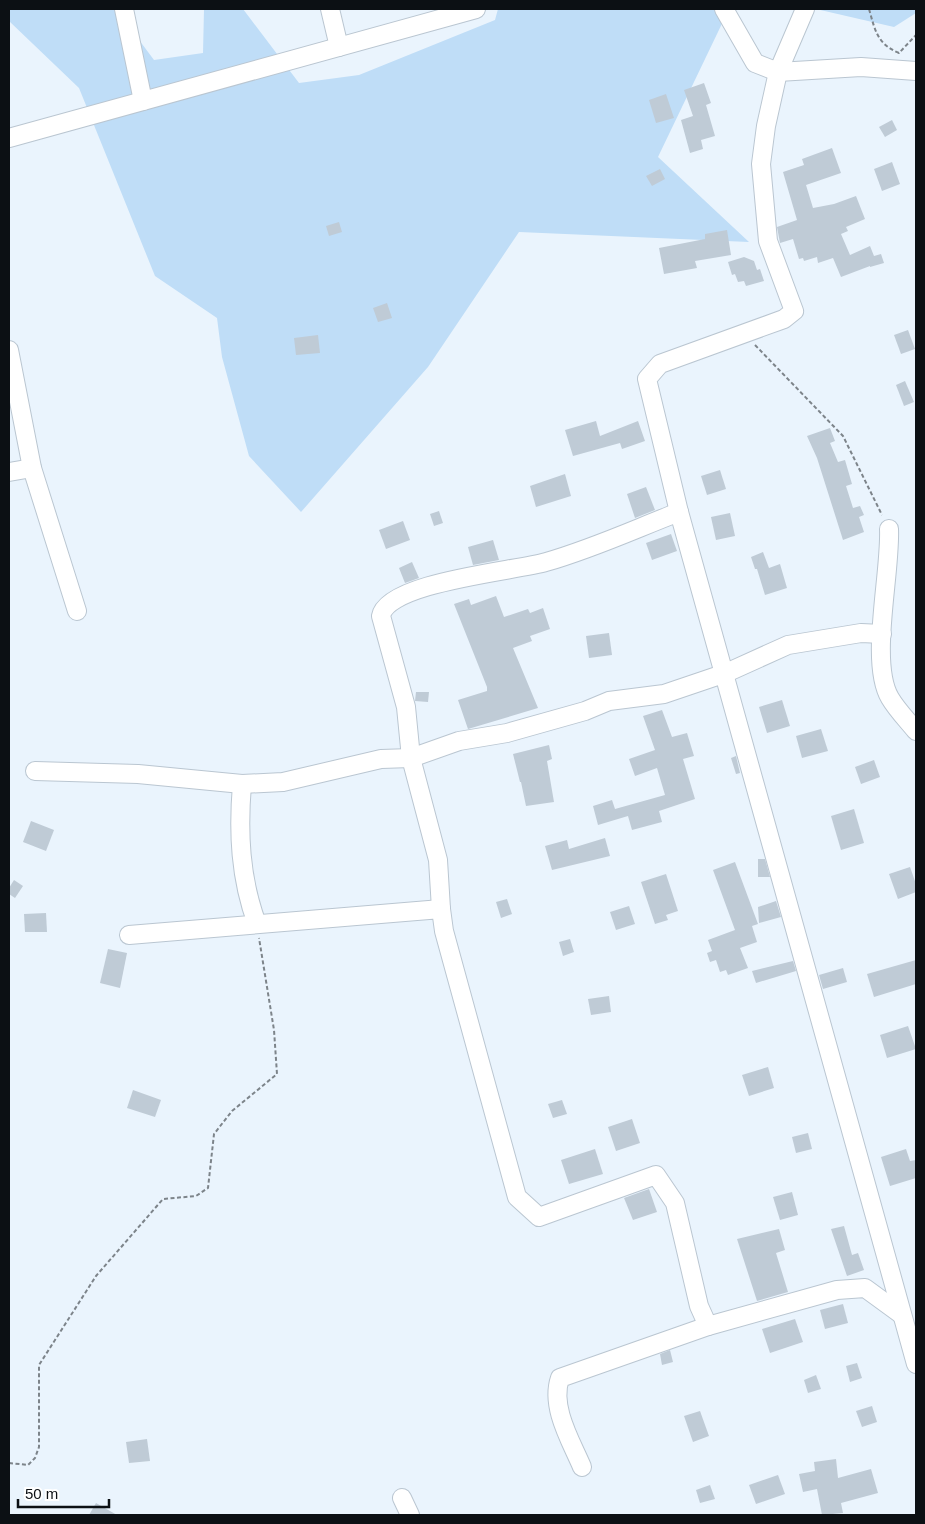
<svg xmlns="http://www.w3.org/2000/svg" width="925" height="1524" font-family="Arial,sans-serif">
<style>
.green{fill:#bfddf7}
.building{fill:#bfcbd6}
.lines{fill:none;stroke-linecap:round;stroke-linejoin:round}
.minor-casing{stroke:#bac6d1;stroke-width:20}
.path{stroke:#7d848a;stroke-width:2;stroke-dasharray:4 2.5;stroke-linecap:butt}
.minor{stroke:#fff;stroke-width:18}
</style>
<rect width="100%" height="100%" fill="#eaf4fd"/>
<g class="green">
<path d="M9,9H116L154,60L203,53L204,9H243L299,83L359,75L495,20L498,9H729L658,157L749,242L519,232L428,367L301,512L249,456L222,357L217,318L155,276L79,88L9,21Z"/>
<path d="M816,9H916V13L894,27Z"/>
</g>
<g class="building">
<path d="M704,83L711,103L706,105L715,136L701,140L703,149L690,153L681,120L693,116L684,90Z"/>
<path d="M666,94L674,118L656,123L649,100Z"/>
<path d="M892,120L897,130L885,137L879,127Z"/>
<path d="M832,148L841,173L806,185L813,208L834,204L856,196L865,219L846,227L848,231L841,234L850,255L870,246L874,256L881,254L884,263L870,267V266L841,277L833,258L818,263L817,257L804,261L803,258L799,259L793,239L780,243L777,227L797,220L783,172L804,165L802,159Z"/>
<path d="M892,162L900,184L882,191L874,169Z"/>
<path d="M660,169L665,179L652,186L646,176Z"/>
<path d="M339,222L342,232L329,236L326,226Z"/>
<path d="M727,230L731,255L695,261L697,268L664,274L659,248L705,239V234Z"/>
<path d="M744,257L754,261L757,270L760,269L764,281L746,286L744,281L738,282L735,274L732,275L728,262Z"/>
<path d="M387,303L392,318L378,322L373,308Z"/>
<path d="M908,330L915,349L901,354L894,335Z"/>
<path d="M318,335L320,353L296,355L294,338Z"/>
<path d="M905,381L914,402L904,406L896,385Z"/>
<path d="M596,421L600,436L638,421L645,441L622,449L620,443L573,456L565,430Z"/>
<path d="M830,428L835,441L830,443L838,462L845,460L852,484L846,486L853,508L860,506L864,515L859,517L864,532L843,540L817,458L807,436Z"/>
<path d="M720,470L726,489L707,495L701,476Z"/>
<path d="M565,474L571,496L536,507L530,486Z"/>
<path d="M646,487L655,510L635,518L627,494Z"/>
<path d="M439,511L443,523L434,526L430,514Z"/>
<path d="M730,513L735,536L716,540L711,517Z"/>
<path d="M403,521L410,540L386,549L379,530Z"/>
<path d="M671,534L677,551L652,560L646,543Z"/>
<path d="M493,540L499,560L473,565L468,547Z"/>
<path d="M763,552L769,568L780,564L787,588L765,595L757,569H755L751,557Z"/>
<path d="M412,562L419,578L405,583L399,568Z"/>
<path d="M496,596L504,617L528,609L530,613L543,608L550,629L530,636L532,641L513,648L538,708L468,729L458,700L487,691V687L454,604L469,599L471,605Z"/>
<path d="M609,633L612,655L589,658L586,636Z"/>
<path d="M416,692H429L428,702L415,701Z"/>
<path d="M782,700L790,726L767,733L759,707Z"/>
<path d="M662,710L672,737L687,733L694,756L683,759L695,799L659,811L662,822L632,830L628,816L598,825L593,806L612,800L615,809L665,795L657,768L635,776L629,759L655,750L643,716Z"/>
<path d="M821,729L828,751L802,758L796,736Z"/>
<path d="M549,745L552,759L547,761L554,802L526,806L521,782H520L513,754Z"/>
<path d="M736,756L740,773L736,774L731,758Z"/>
<path d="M874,760L880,777L861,784L855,767Z"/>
<path d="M854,809L864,843L841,850L831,816Z"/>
<path d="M31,821L54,830L46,851L23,842Z"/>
<path d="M605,838L610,856L552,870L545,846L567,840L569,849Z"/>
<path d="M758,859H765L770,877H758Z"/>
<path d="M735,862L758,924L752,926L757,942L740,948L748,968L728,975L726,970L720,972L716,960L710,962L707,953L712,951L708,940L735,930L713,870Z"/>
<path d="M910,867L916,884V892L898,899L889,874Z"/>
<path d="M666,874L678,911L666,915L668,920L655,924L641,882Z"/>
<path d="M14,880L23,886L15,898L9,894V888Z"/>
<path d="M507,899L512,914L501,918L496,902Z"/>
<path d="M776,901L781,917L759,923L758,907Z"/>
<path d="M629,906L635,924L616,930L610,912Z"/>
<path d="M46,913L47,932H25L24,914Z"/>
<path d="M570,939L574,952L563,956L559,942Z"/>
<path d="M108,949L127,953L120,988L100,983Z"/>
<path d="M916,960V984L874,997L867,974Z"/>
<path d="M793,961L796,971L756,983L752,971Z"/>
<path d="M843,968L847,982L823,989L819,975Z"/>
<path d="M609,996L611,1012L591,1015L588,999Z"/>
<path d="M908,1026L916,1049L887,1058L880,1035Z"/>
<path d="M768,1067L774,1088L749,1096L742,1075Z"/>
<path d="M133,1090L161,1100L155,1117L127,1108Z"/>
<path d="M562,1100L567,1114L553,1118L548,1104Z"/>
<path d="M632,1119L640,1143L616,1151L608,1127Z"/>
<path d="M808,1133L812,1149L796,1153L792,1137Z"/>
<path d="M595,1149L603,1174L569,1184L561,1160Z"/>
<path d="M906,1149L910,1161L916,1160V1178L890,1186L881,1157Z"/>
<path d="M649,1189L657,1212L633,1220L624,1198Z"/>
<path d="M792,1192L798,1215L780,1220L773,1197Z"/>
<path d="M844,1226L852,1255L858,1253L864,1270L847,1276L831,1229Z"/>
<path d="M779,1229L785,1250L776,1253L788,1292L757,1301L737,1239Z"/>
<path d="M843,1304L848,1323L825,1329L820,1310Z"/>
<path d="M795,1319L803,1342L770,1353L762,1329Z"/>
<path d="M670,1350L673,1362L662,1365L660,1354Z"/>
<path d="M857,1363L862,1378L850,1382L846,1366Z"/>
<path d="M816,1375L821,1389L808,1393L804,1380Z"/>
<path d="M872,1406L877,1422L862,1427L856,1411Z"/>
<path d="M700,1411L709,1436L693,1442L684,1416Z"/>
<path d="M147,1439L150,1461L129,1463L126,1442Z"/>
<path d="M836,1459L838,1478L871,1469L878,1493L841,1503L843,1513L822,1515L817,1489L803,1492L799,1474L815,1471L814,1462Z"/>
<path d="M778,1475L785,1494L756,1504L749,1485Z"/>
<path d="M710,1485L715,1499L700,1503L696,1490Z"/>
<path d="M96,1503L117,1515H89Z"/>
</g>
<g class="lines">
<defs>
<g id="minor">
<path d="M124,9L143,101"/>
<path d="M330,9L339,47"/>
<path d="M724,9L755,63L778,72L861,67L916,71"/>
<path d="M805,9L778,72L766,126L761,164L768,241L794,311L784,319L660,364L647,379L679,512L916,1364"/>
<path d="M9,138L476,9"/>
<path d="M9,350L32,468L77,611"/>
<path d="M9,472L32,468"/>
<path d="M889,529C891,574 869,662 890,698C897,710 908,721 916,731"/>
<path d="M35,771L138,774L242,784L283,782L381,759L411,758L459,741L507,733L585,711L609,701L664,694L726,673L788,645L861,633L882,634"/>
<path d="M242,784C238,832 240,878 257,924"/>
<path d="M441,909L438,860L411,758L406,707L381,616C387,582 516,571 546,562C592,549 635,529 679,512"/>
<path d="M129,935L441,909L444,931L517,1197L539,1217L656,1175L675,1203L699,1306L708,1326L837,1290L865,1288L902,1315"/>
<path d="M582,1467C571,1441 550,1407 560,1378L708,1326"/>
<path d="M402,1498L410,1515"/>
</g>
</defs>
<use href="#minor" class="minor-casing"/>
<g class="path">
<path d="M869,9C875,30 877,44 899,53L916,35"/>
<path d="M755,345L843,436L882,515"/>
<path d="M9,1463L28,1465L35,1458L39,1447V1365L96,1276L163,1199L196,1196L208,1188L214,1134L232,1111L277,1074L274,1030L259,938"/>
</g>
<use href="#minor" class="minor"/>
</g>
<rect width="925" height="1524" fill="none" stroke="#0c1014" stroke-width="20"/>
<path d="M18 1499v8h91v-8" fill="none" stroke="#0c1014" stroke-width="2.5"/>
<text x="25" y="1499" font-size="15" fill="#0c1014" stroke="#ffffff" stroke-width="4" paint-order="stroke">50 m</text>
</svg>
